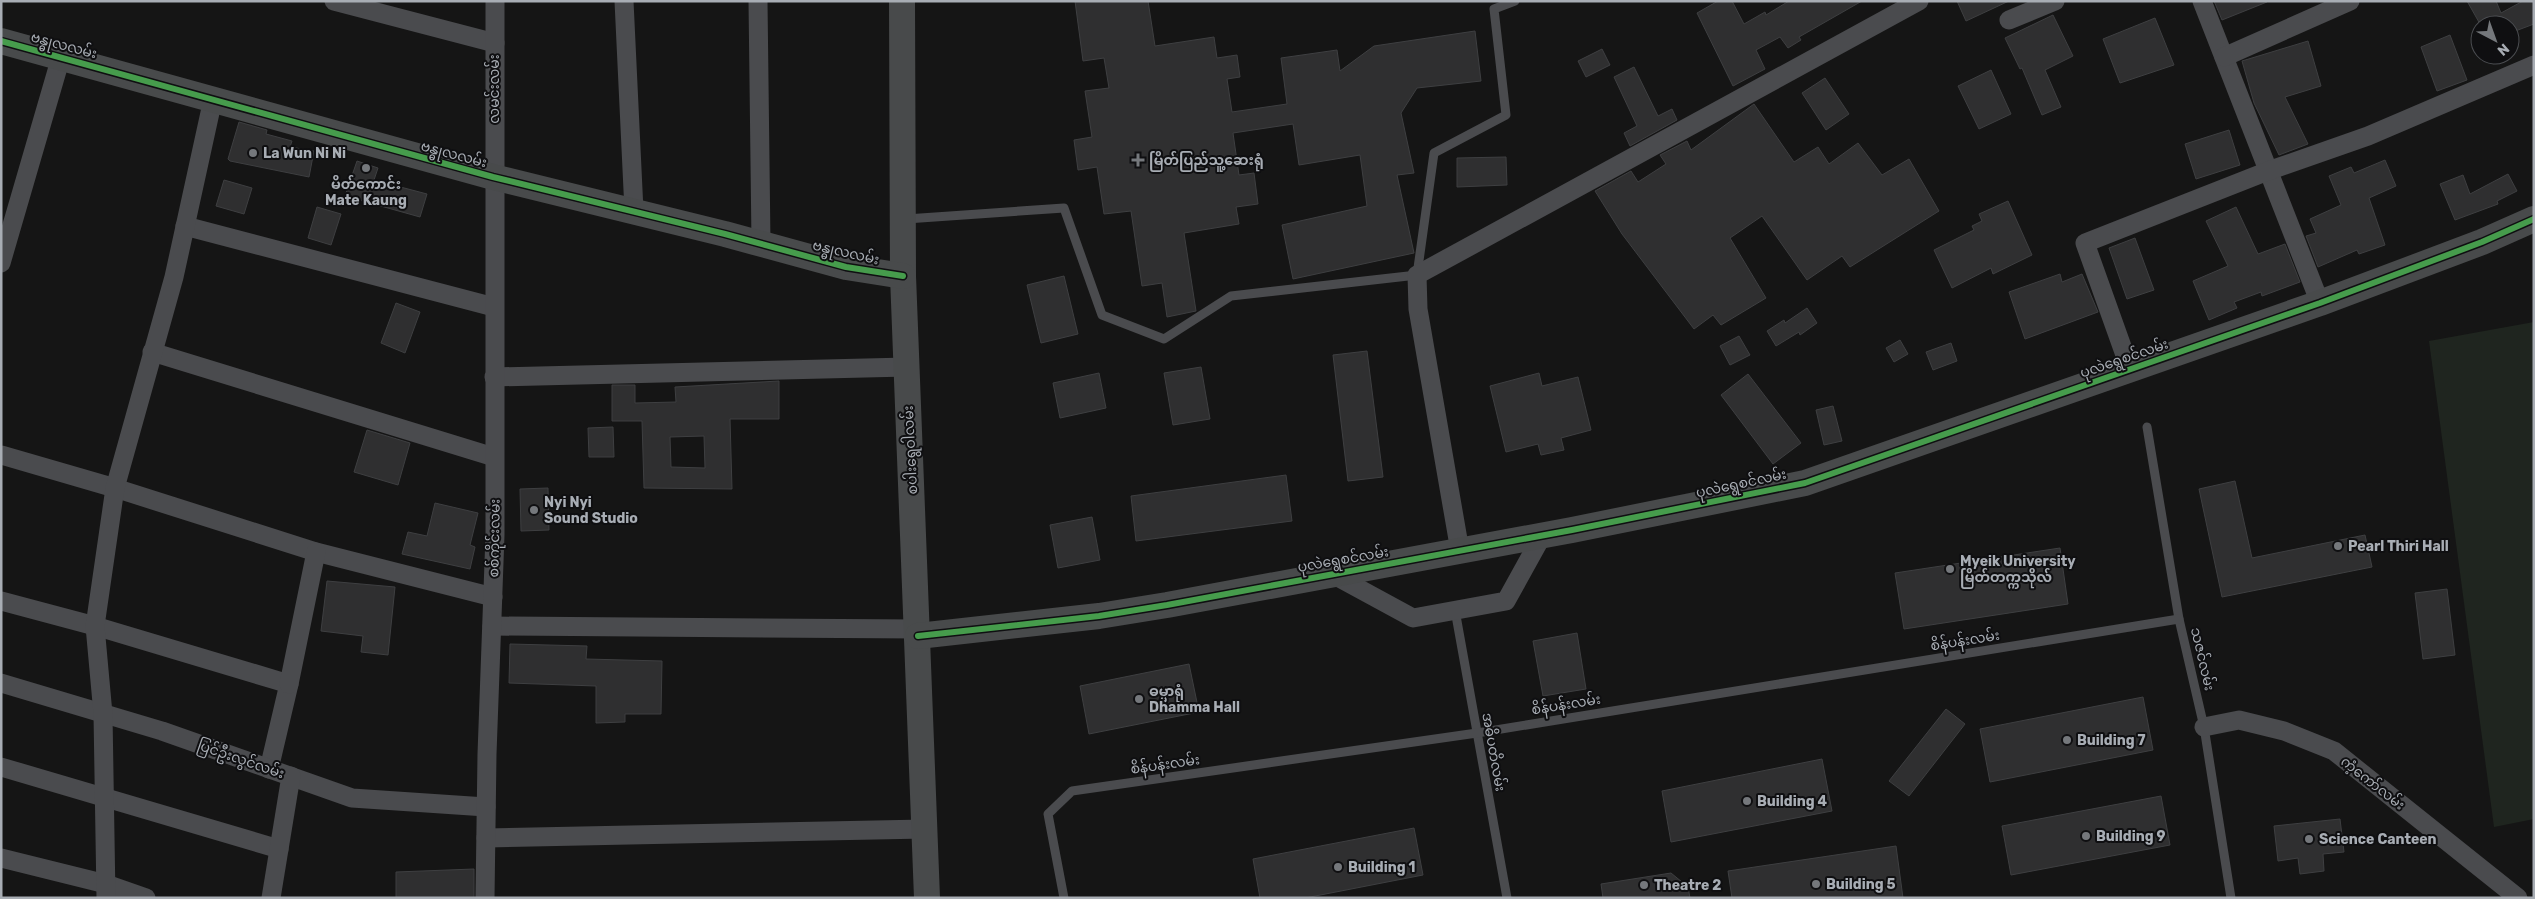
<svg xmlns="http://www.w3.org/2000/svg" width="2535" height="899" font-family="Rubik,'Noto Sans Myanmar',sans-serif">
<style>
.green{fill:#1f251f}
.building{fill:#2f2f30;stroke:#3e3f41;fill-rule:evenodd}
.lines{fill:none;stroke-linecap:round;stroke-linejoin:round}
.lane{stroke:#4a4b4e;stroke-width:9}
.street{stroke:#4a4b4e;stroke-width:19}
.secondary{stroke:#484a4b;stroke-width:26}
.cycleway-casing{stroke:#0f0f11;stroke-width:9}
.cycleway{stroke:#469c4c;stroke-width:6}
.poi-dot{fill:#75787c;stroke:#0f0f11;stroke-width:2}
.labels{text-anchor:middle;stroke-width:4;stroke-linejoin:round;paint-order:stroke}
.street-label{font-size:14px;fill:#a8adb4;stroke:#0f0f11}
.poi-label{font-size:14px;font-weight:bold;fill:#a8adb4;stroke:#0f0f11;text-anchor:start}
</style>
<rect width="100%" height="100%" fill="#151515"/>
<path class="green" d="M2534,322V819L2494,827L2429,341Z"/>
<g class="building">
<path d="M1075,1H1148L1155,46L1214,37L1217,58L1237,55L1240,77L1227,79L1232,112L1287,104L1281,58L1337,50L1340,71L1374,46L1475,31L1481,81L1417,88L1401,113L1414,173L1397,175L1414,253L1293,279L1282,225L1367,206L1360,155L1299,165L1293,124L1233,133L1239,175L1254,173L1258,204L1236,207L1239,224L1184,233L1196,311L1167,317L1162,283L1142,286L1131,211L1104,214L1097,167L1078,170L1074,140L1092,137L1085,91L1109,88L1104,58L1083,61Z"/>
<path d="M1718,1H1732L1744,24L1765,12L1766,15L1789,1H1862L1799,37L1801,40L1788,48L1780,37L1756,50L1765,69L1733,86L1697,13Z"/>
<path d="M1957,1H2009L1966,21Z"/>
<path d="M2214,1H2266L2267,2L2222,20Z"/>
<path d="M2467,1H2496L2501,13L2523,1H2534V24L2510,33V25H2477L2480,24Z"/>
<path d="M2053,15L2073,56L2045,70L2061,107L2042,115L2022,68L2020,69L2005,38Z"/>
<path d="M2155,18L2174,65L2120,83L2103,39Z"/>
<path d="M2450,35L2467,80L2437,91L2421,47Z"/>
<path d="M2308,41L2321,86L2285,97L2308,144L2279,155L2254,103L2242,61Z"/>
<path d="M1602,49L1610,65L1586,77L1578,61Z"/>
<path d="M1634,67L1658,116L1672,109L1677,120L1630,146L1624,133L1637,126L1614,77Z"/>
<path d="M1991,70L2011,114L1979,129L1958,86Z"/>
<path d="M1825,78L1849,114L1826,130L1802,93Z"/>
<path d="M1754,104L1794,162L1818,147L1829,164L1858,143L1882,175L1909,159L1939,211L1850,267L1842,256L1807,280L1762,216L1730,238L1766,298L1721,325L1713,315L1694,329L1622,234L1595,191L1631,171L1638,182L1666,164L1660,155L1687,141L1691,150Z"/>
<path d="M239,122L267,130L266,134L292,141L290,147L314,151L309,177L230,161L228,159Z"/>
<path d="M2229,130L2240,165L2196,179L2185,144Z"/>
<path d="M1506,157L1507,185L1457,187V158Z"/>
<path d="M2385,160L2396,186L2369,198L2385,245L2359,254L2357,250L2318,267L2306,236L2316,233L2310,219L2341,205L2329,176L2351,167L2354,173Z"/>
<path d="M357,161L378,168L374,180L427,194L420,217L345,196Z"/>
<path d="M2508,174L2517,191L2497,201L2498,204L2455,220L2440,184L2463,175L2470,194Z"/>
<path d="M224,180L252,188L244,214L216,206Z"/>
<path d="M2008,201L2032,255L1993,274L1991,268L1952,288L1934,250L1974,230L1972,226L1982,221L1979,214Z"/>
<path d="M317,207L341,214L331,245L308,238Z"/>
<path d="M2236,207L2258,254L2285,244L2300,282L2262,296L2261,292L2234,302L2237,308L2209,320L2193,281L2228,266L2206,221Z"/>
<path d="M2135,238L2154,290L2127,299L2109,248Z"/>
<path d="M2060,274L2062,282L2082,274L2098,312L2025,339L2009,292Z"/>
<path d="M1064,276L1078,334L1041,343L1027,285Z"/>
<path d="M396,303L420,312L405,353L381,343Z"/>
<path d="M1807,308L1817,323L1800,335L1799,332L1776,346L1767,331L1784,320L1785,323Z"/>
<path d="M1739,336L1750,355L1730,365L1720,346Z"/>
<path d="M1900,340L1908,354L1894,362L1886,348Z"/>
<path d="M1951,343L1957,361L1933,370L1926,352Z"/>
<path d="M1367,351L1383,477L1348,481L1333,355Z"/>
<path d="M1201,367L1210,419L1173,425L1164,373Z"/>
<path d="M1099,373L1106,408L1060,418L1053,383Z"/>
<path d="M1539,373L1542,386L1578,377L1591,430L1561,438L1564,450L1541,455L1538,444L1506,452L1490,386Z"/>
<path d="M1748,374L1801,443L1773,464L1721,395Z"/>
<path d="M779,381V419H730L732,489L644,488L642,421H612V385H635V403L676,402L675,387ZM704,436L705,468L671,467L670,437Z"/>
<path d="M1833,406L1842,441L1824,445L1816,410Z"/>
<path d="M613,427L614,457H589L588,428Z"/>
<path d="M367,430L410,443L398,485L354,472Z"/>
<path d="M1286,475L1292,521L1136,541L1131,496Z"/>
<path d="M2235,481L2252,558L2365,535L2372,567L2222,597L2199,489Z"/>
<path d="M548,488L549,530L521,531L520,489Z"/>
<path d="M435,503L478,513L470,545L475,547L470,569L402,554L408,532L427,536Z"/>
<path d="M1092,517L1100,560L1058,568L1050,525Z"/>
<path d="M2060,548L2068,604L1904,629L1895,573Z"/>
<path d="M327,581L395,587L388,655L361,652L363,636L321,631Z"/>
<path d="M2447,589L2455,655L2423,659L2415,593Z"/>
<path d="M1577,633L1586,689L1543,696L1533,641Z"/>
<path d="M510,644L587,646L586,659L662,661L661,714H625V722L596,723V686L509,683Z"/>
<path d="M1189,664L1199,712L1089,734L1080,686Z"/>
<path d="M2143,697L2153,750L1990,782L1980,729Z"/>
<path d="M1946,709L1965,724L1909,796L1889,781Z"/>
<path d="M1822,759L1832,811L1671,842L1662,791Z"/>
<path d="M2161,796L2170,845L2011,875L2002,826Z"/>
<path d="M2340,819L2344,852L2323,854L2324,871L2300,874L2298,858L2278,861L2274,826Z"/>
<path d="M1414,828L1423,875L1305,898H1260L1253,859Z"/>
<path d="M1896,846L1903,898H1732L1728,871Z"/>
<path d="M474,869V898H396V872Z"/>
<path d="M1671,873L1688,887L1690,898H1603L1601,884Z"/>
</g>
<g class="lines">
<g class="lane">
<path d="M906,219L1064,208L1102,315L1164,339L1231,296L1417,275L1434,153L1506,115L1494,9L1515,1"/>
<path d="M2147,427L2179,619L2204,727L2231,898"/>
<path d="M1455,610L1507,898"/>
<path d="M1064,898L1048,814L1072,791L1477,733L2179,619"/>
</g>
<g class="street">
<path d="M334,1L495,43"/>
<path d="M624,1L634,211"/>
<path d="M758,1L761,243"/>
<path d="M2202,1L2320,303"/>
<path d="M2009,20L2055,1"/>
<path d="M2224,57L2350,1"/>
<path d="M185,226L494,307"/>
<path d="M1,263L61,57"/>
<path d="M152,352L494,457"/>
<path d="M2130,369L2085,243L2268,171L2368,136L2534,65"/>
<path d="M494,377L907,367"/>
<path d="M1,455L115,488L316,552L493,597"/>
<path d="M1460,551L1418,309L1417,275L1919,1"/>
<path d="M1332,574L1413,618L1506,601L1542,536"/>
<path d="M1,601L95,626L289,684L269,769"/>
<path d="M492,626L918,629"/>
<path d="M1,683L162,731L352,798L486,807"/>
<path d="M289,684L316,552"/>
<path d="M2204,727L2239,720L2284,731L2334,751L2518,898"/>
<path d="M1,767L279,849"/>
<path d="M486,838L925,829"/>
<path d="M1,858L106,884L146,898"/>
<path d="M106,898L103,714L95,626L115,488L174,277L213,99"/>
<path d="M271,898L291,776"/>
<path d="M485,898L487,754L495,535V1"/>
</g>
<g class="secondary">
<path d="M902,1L903,276L927,898"/>
<path d="M1,41L493,177L725,234L846,267L903,276"/>
<path d="M918,636L1099,616L1167,605L1572,530L1805,483L2320,303L2482,242L2534,219"/>
</g>
<defs>
<g id="cycleway">
<path d="M1,41L493,177L725,234L846,267L903,276"/>
<path d="M918,636L1099,616L1167,605L1572,530L1805,483L2320,303L2482,242L2534,219"/>
</g>
</defs>
<use href="#cycleway" class="cycleway-casing"/>
<use href="#cycleway" class="cycleway"/>
</g>
<g class="poi-dot">
<circle cx="253" cy="153" r="5"/>
<path d="M1135.5 152.5h5v5h5v5h-5v5h-5v-5h-5v-5h5z"/>
<circle cx="366" cy="168" r="5"/>
<circle cx="534" cy="510" r="5"/>
<circle cx="2338" cy="546" r="5"/>
<circle cx="1950" cy="569" r="5"/>
<circle cx="1139" cy="699" r="5"/>
<circle cx="2067" cy="740" r="5"/>
<circle cx="1747" cy="801" r="5"/>
<circle cx="2086" cy="836" r="5"/>
<circle cx="2309" cy="839" r="5"/>
<circle cx="1338" cy="867" r="5"/>
<circle cx="1816" cy="884" r="5"/>
<circle cx="1644" cy="885" r="5"/>
</g>
<g class="labels">
<g class="street-label">
<text transform="translate(64 45) rotate(15)" y="5">ဗန္ဓုလလမ်း</text>
<text transform="translate(494 89) rotate(-90)" y="5">လမင်းလမ်း</text>
<text transform="translate(454 154) rotate(15)" y="5">ဗန္ဓုလလမ်း</text>
<text transform="translate(846 252) rotate(13)" y="5">ဗန္ဓုလလမ်း</text>
<text transform="translate(2124 358) rotate(-19)" y="5">ပုလဲရွေစင်လမ်း</text>
<text transform="translate(910 450) rotate(-93)" y="5">စပါးရွေဝါလမ်း</text>
<text transform="translate(1741 483) rotate(-12)" y="5">ပုလဲရွေစင်လမ်း</text>
<text transform="translate(494 538) rotate(-89)" y="5">စစ်ကိုင်းလမ်း</text>
<text transform="translate(1343 559) rotate(-10)" y="5">ပုလဲရွေစင်လမ်း</text>
<text transform="translate(1965 640) rotate(-9)" y="5">စိန်ပန်းလမ်း</text>
<text transform="translate(2203 659) rotate(77)" y="5">သဇင်လမ်း</text>
<text transform="translate(1566 704) rotate(-9)" y="5">စိန်ပန်းလမ်း</text>
<text transform="translate(1494 752) rotate(80)" y="5">အဓိပတိလမ်း</text>
<text transform="translate(241 759) rotate(19)" y="5">ပြင်ဦးလွင်လမ်း</text>
<text transform="translate(1165 764) rotate(-8)" y="5">စိန်ပန်းလမ်း</text>
<text transform="translate(2373 783) rotate(38)" y="5">ကံ့ကော်လမ်း</text>
</g>
<g class="poi-label">
<text x="263" y="158">La Wun Ni Ni</text>
<text x="1149" y="165">မြိတ်ပြည်သူ့ဆေးရုံ</text>
<text x="366" y="189" text-anchor="middle">မိတ်ကောင်း<tspan x="366" dy="16">Mate Kaung</tspan></text>
<text x="544" y="507">Nyi Nyi<tspan x="544" dy="16">Sound Studio</tspan></text>
<text x="2348" y="551">Pearl Thiri Hall</text>
<text x="1960" y="566">Myeik University<tspan x="1960" dy="16">မြိတ်တက္ကသိုလ်</tspan></text>
<text x="1149" y="696">ဓမ္မာရုံ<tspan x="1149" dy="16">Dhamma Hall</tspan></text>
<text x="2077" y="745">Building 7</text>
<text x="1757" y="806">Building 4</text>
<text x="2096" y="841">Building 9</text>
<text x="2319" y="844">Science Canteen</text>
<text x="1348" y="872">Building 1</text>
<text x="1826" y="889">Building 5</text>
<text x="1654" y="890">Theatre 2</text>
</g>
</g>
<rect width="2535" height="899" fill="none" stroke="#a8adb4" stroke-width="5"/>
<g transform="translate(2495 40) rotate(139)"><circle r="24" fill="#0f0f11" stroke="#4c4e52"/>
<path d="M0-4L9 19L0 12L-9 19Z" fill="#75787c"/>
<text y="-8" font-size="14" font-weight="bold" text-anchor="middle" fill="#a8adb4">N</text>
</g>
</svg>
